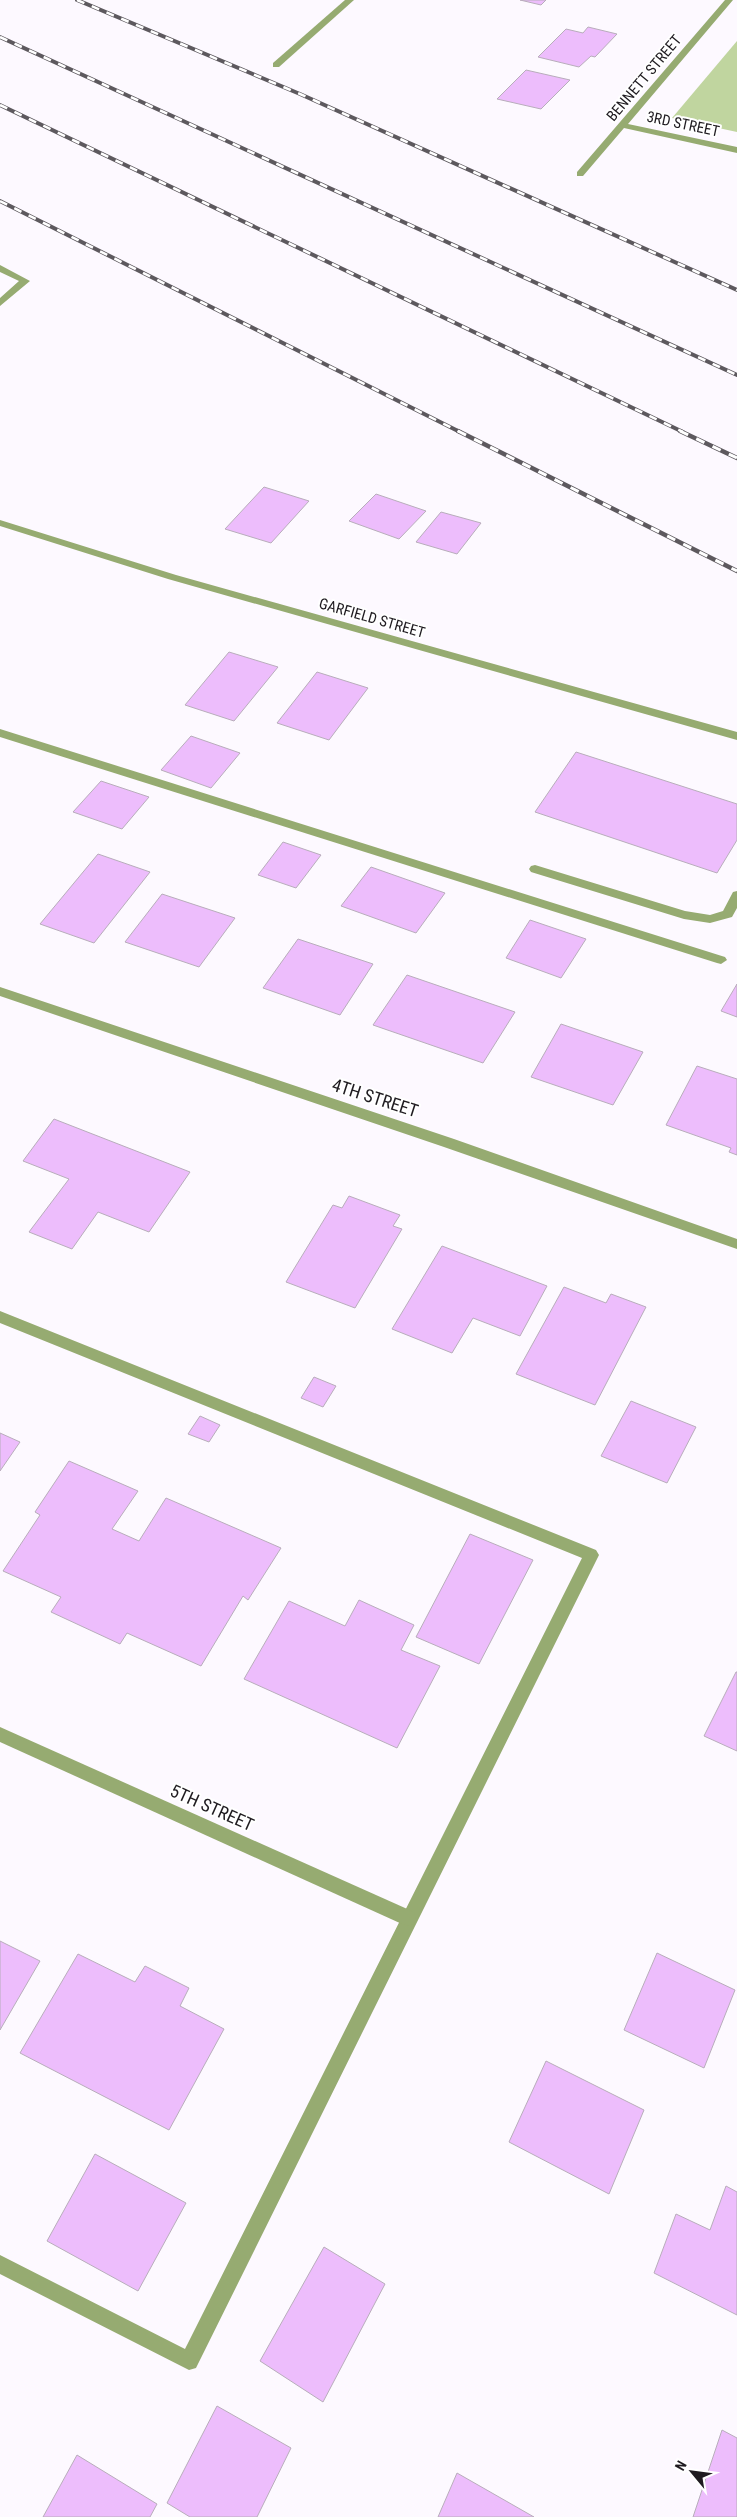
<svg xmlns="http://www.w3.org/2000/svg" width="737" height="2517" font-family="'Roboto Condensed',sans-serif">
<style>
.green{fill:#c0d59f}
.building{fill:#edbdfc;stroke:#b8adbb}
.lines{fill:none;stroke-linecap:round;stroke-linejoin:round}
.service{fill:#96ab71;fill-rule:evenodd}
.minor{fill:#96ab71;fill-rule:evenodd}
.rail-far1-casing{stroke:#5d595e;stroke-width:4}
.rail-casing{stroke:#5d595e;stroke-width:4.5}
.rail-far1{stroke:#fff;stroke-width:2.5;stroke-dasharray:8;stroke-linecap:butt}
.rail{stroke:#fff;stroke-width:3;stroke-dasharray:9;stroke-linecap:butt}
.labels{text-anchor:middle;stroke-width:4;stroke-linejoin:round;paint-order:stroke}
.far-street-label{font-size:15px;fill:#1f1b20;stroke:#fff}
.street-label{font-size:18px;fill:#1f1b20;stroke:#fff}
</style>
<rect width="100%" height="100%" fill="#fdf9ff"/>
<path class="green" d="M737,41V132L672,118Z"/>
<g class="building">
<path d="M520,0H546L541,5Z"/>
<path d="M588,27L617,34L595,57L591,56L579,67L538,57L566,29L583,33Z"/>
<path d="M526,70L570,80L541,109L497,99Z"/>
<path d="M264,487L309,501L271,543L225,529Z"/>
<path d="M376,494L426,511L399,539L349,521Z"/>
<path d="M441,512L481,523L457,554L416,542Z"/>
<path d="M229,652L278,667L234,721L185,705Z"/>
<path d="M317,672L368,688L329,740L277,723Z"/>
<path d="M191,736L240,753L211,788L161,770Z"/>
<path d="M576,752L737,804V840L717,873L535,812Z"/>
<path d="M101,781L149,797L122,829L73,812Z"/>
<path d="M283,842L321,855L296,888L258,875Z"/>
<path d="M98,854L150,872L94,943L40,924Z"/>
<path d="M371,867L445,893L416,933L341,906Z"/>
<path d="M162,894L235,918L199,967L125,942Z"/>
<path d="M530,920L586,939L561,978L506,958Z"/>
<path d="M298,939L373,964L340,1015L263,988Z"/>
<path d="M407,975L515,1012L483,1063L373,1025Z"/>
<path d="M737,984V1017L721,1011Z"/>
<path d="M561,1024L643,1052L613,1105L531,1077Z"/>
<path d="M697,1066L737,1079V1155L729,1152L731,1148L666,1125Z"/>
<path d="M54,1119L190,1172L149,1232L98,1212L72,1249L29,1232L69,1179L23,1161Z"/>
<path d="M349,1196L400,1215L393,1226L402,1229L355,1308L286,1282L333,1205L342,1208Z"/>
<path d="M442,1246L547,1286L520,1336L473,1318L452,1353L392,1329Z"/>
<path d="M564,1287L606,1303L611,1294L646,1307L595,1405L516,1374Z"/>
<path d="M314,1377L336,1386L323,1407L301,1398Z"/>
<path d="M631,1401L696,1427L667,1483L601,1456Z"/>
<path d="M200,1416L220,1425L209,1442L188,1434Z"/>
<path d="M0,1433L20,1442L0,1471Z"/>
<path d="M69,1461L138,1491L112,1529L139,1541L166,1498L281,1548L248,1600L243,1596L201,1666L127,1633L120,1644L51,1612L61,1597L3,1571L40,1515L35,1512Z"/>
<path d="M470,1534L533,1560L479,1664L416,1637Z"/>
<path d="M359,1600L414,1625L401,1650L440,1666L397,1748L244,1679L289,1601L345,1626Z"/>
<path d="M736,1672H737V1751L704,1736Z"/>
<path d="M0,1941L40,1961L0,2030Z"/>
<path d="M657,1953L735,1990L704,2068L624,2030Z"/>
<path d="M78,1954L135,1982L145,1966L189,1988L180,2006L224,2029L169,2130L20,2053Z"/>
<path d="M546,2061L644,2110L609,2194L509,2142Z"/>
<path d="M95,2154L186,2203L138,2291L47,2241Z"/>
<path d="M726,2186L737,2192V2315L654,2273L676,2214L710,2230Z"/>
<path d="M324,2247L385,2284L323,2402L260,2361Z"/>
<path d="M217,2406L291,2448L257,2517H190L167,2503Z"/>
<path d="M722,2430L737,2438V2517H693Z"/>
<path d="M77,2455L157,2504L150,2517H43Z"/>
<path d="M457,2473L534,2517H438Z"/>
</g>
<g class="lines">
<g class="service">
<path d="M0,729L725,957L727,960L721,964L717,963L0,737Z"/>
<path d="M535,865L685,911L710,915L723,911L733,892L737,891V908L732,917L710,923L684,919L531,872L529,869L531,866Z"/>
<path d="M0,1311L596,1550L599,1555L196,2368L189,2370L0,2274V2255L185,2349L582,1558L0,1323Z"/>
</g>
<g class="minor">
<path d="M345,0H354L279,67H273V63Z"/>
<path d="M725,0H733L628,124L737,147V153L624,128L583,176H577V172Z"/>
<path d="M0,265L30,281L0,306V298L19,281L0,272Z"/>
<path d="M0,520L176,575L737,732V740L168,579L0,526Z"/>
<path d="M0,987L454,1139L737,1239V1249L444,1147L0,996Z"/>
<path d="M0,1727L414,1912L416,1918L414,1924L408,1926L402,1924L0,1742Z"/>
</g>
<defs>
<g id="rail-far1">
<path d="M77,0L300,94L737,290"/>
<path d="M0,37L737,375"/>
<path d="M0,105L683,432"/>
<path d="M0,201L460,432"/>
</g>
<g id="rail">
<path d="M458,431L737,571"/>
<path d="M680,431L737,458"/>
</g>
</defs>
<use href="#rail-far1" class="rail-far1-casing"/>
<use href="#rail" class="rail-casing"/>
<use href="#rail-far1" class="rail-far1"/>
<use href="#rail" class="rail"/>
</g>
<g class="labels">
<g class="far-street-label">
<text transform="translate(644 78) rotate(-50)" y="5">BENNETT STREET</text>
<text transform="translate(683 124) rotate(12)" y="5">3RD STREET</text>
<text transform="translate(372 618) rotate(16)" y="5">GARFIELD STREET</text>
</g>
<g class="street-label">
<text transform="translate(375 1098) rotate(18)" y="6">4TH STREET</text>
<text transform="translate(212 1808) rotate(24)" y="6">5TH STREET</text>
</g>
</g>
<g transform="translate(692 2472) rotate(299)" stroke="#ffffff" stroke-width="4" paint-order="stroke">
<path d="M0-4L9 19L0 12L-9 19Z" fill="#1f1b20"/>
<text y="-8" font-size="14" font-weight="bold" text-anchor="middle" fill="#1f1b20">N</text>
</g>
</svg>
